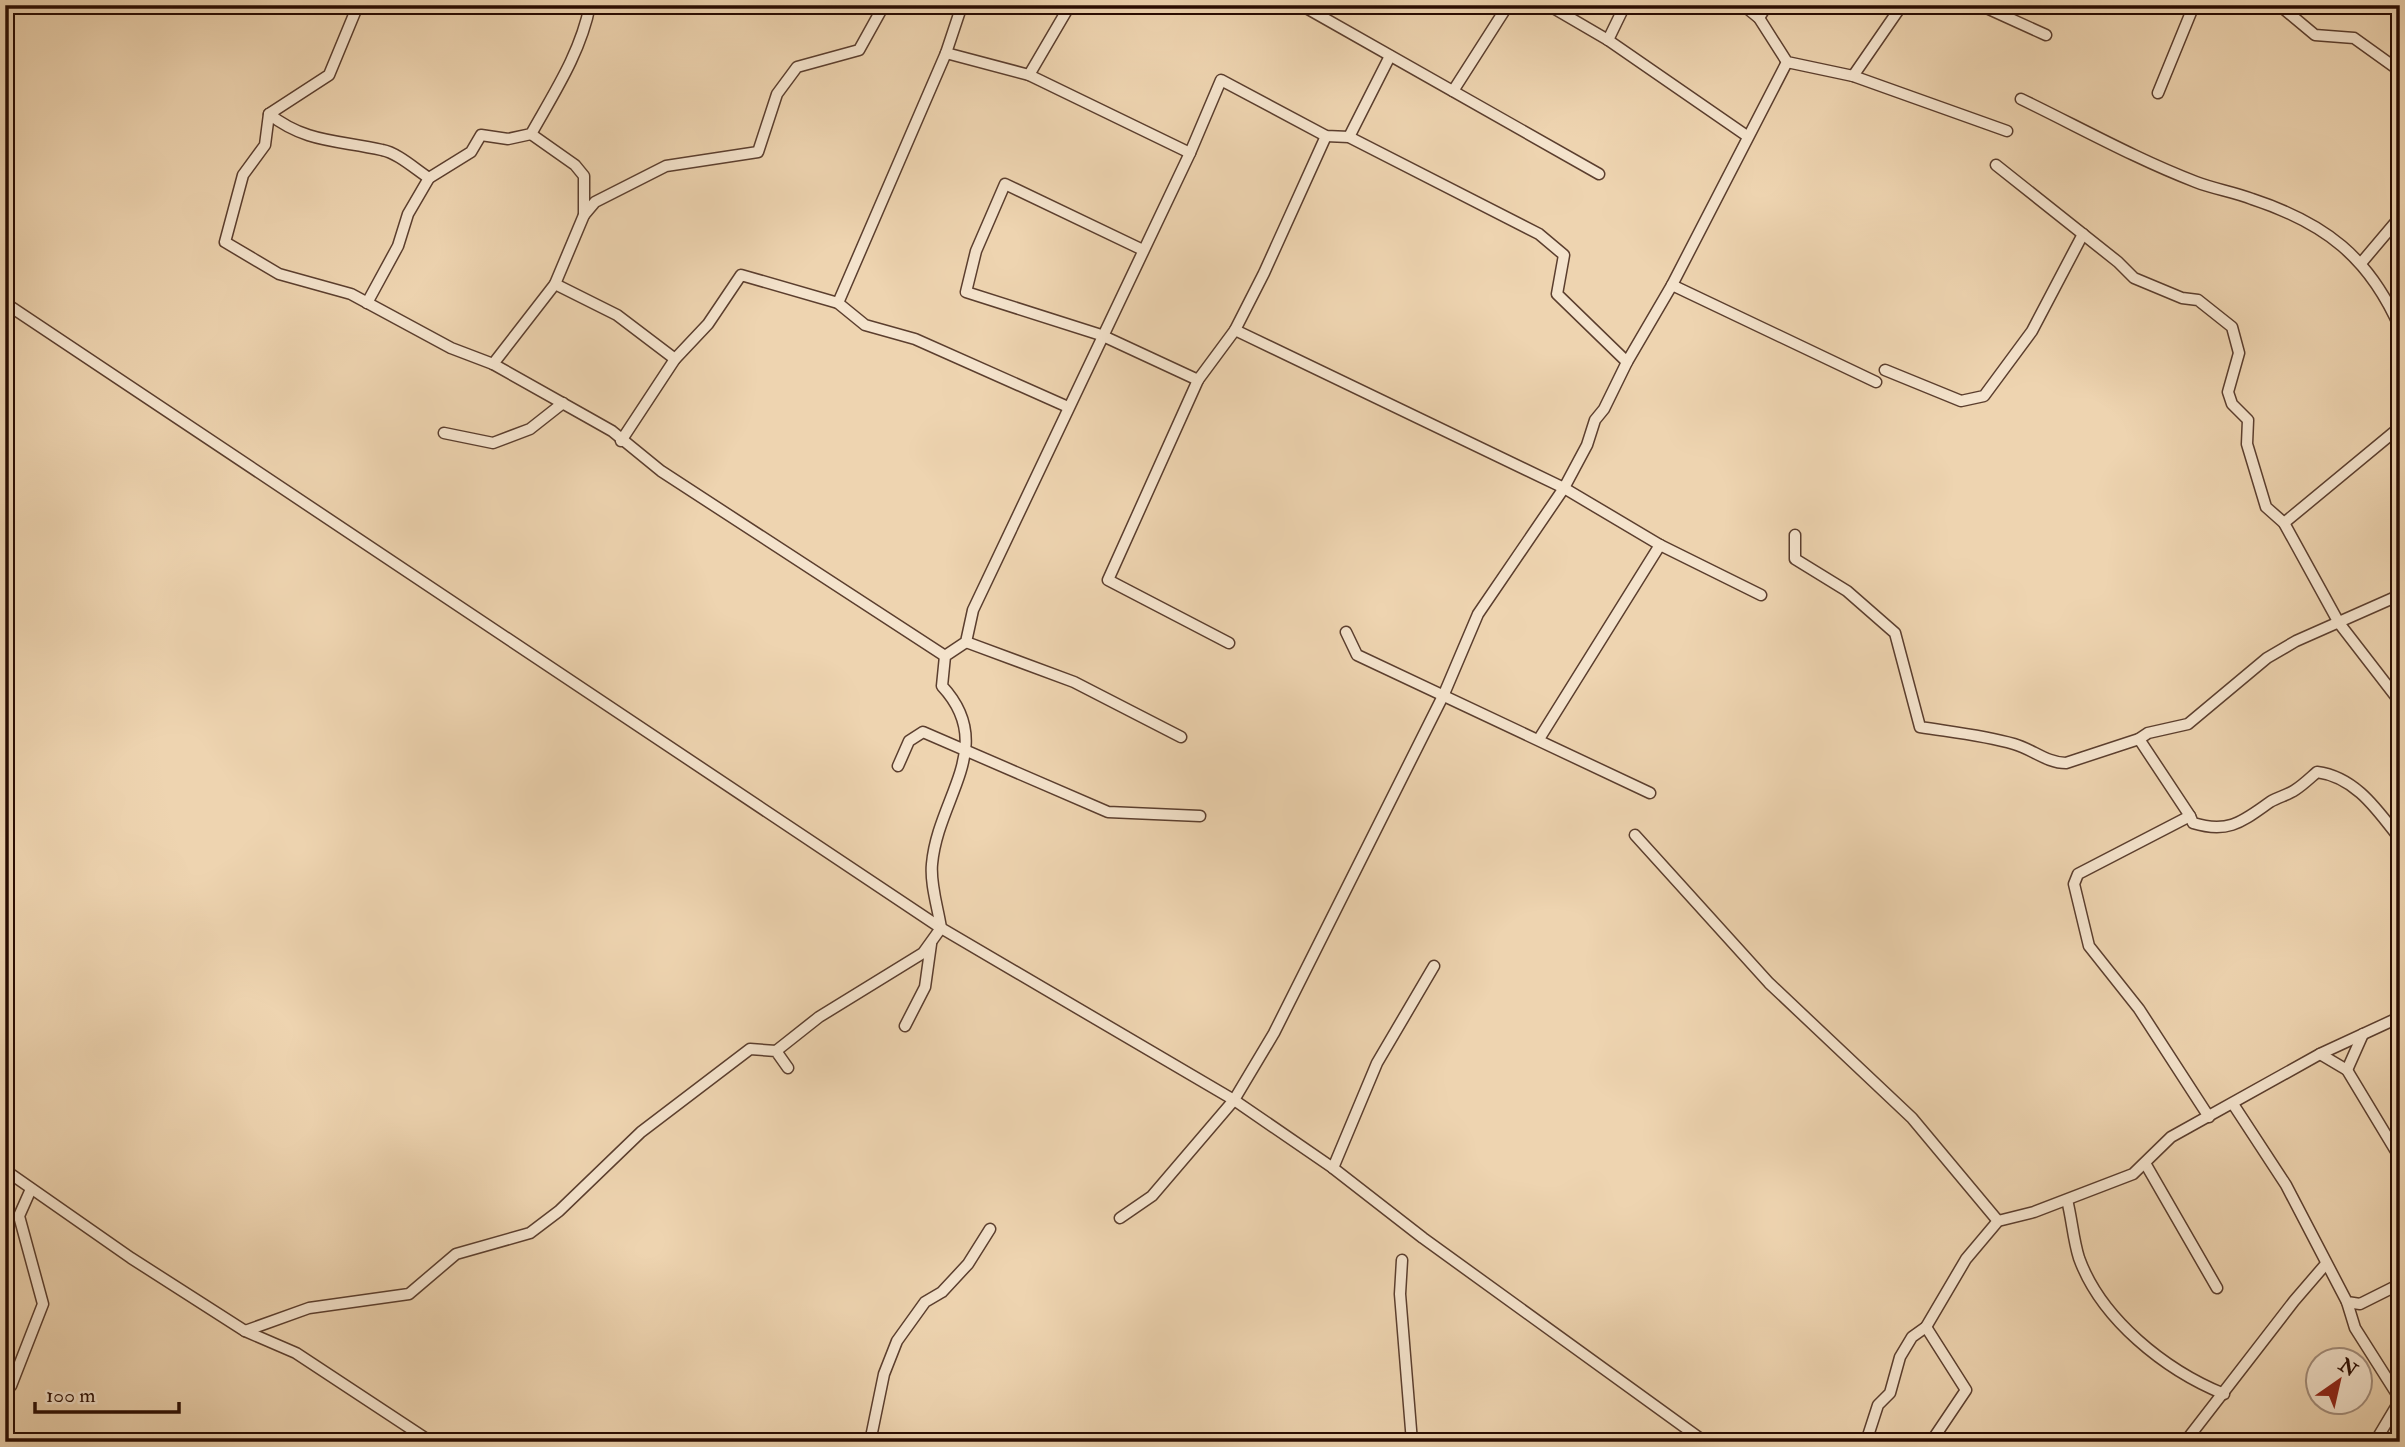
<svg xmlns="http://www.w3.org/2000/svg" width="2405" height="1447" font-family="'IM FELL Double Pica',serif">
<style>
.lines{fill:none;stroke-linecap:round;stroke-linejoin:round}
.street-casing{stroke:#5b3e2e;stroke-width:13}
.street{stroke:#f4e3cc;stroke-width:10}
</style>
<rect width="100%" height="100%" fill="#eed4b0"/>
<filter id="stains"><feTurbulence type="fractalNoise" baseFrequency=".00286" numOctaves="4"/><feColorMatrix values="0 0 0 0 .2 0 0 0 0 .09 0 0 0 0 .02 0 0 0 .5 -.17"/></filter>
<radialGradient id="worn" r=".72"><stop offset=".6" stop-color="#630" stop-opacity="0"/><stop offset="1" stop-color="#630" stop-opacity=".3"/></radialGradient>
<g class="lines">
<defs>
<g id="street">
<path d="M358,5L329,75L269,114L265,145L243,175L225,242L279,274L351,294L451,348L493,364L589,418L612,431L661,471L945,656"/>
<path d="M1301,5L1599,174"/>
<path d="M1548,5L1608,40L1747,136"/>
<path d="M1743,5L1759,18L1787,62L1853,76L2007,131"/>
<path d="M1980,5L2046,35"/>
<path d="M2279,5L2315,35L2354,38L2400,71"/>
<path d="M1759,18L1767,5"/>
<path d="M1608,40L1625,5"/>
<path d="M946,53L1029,75L1190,153"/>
<path d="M1029,75L1070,5"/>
<path d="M1853,76L1902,5"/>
<path d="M1453,91L1508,5"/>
<path d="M2158,93L2194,5"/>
<path d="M2021,99C2079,127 2136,159 2196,182C2214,189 2234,192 2252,199C2325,223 2369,257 2400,328"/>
<path d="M269,114C306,143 338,140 382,150C398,153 415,169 429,178"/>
<path d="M1349,137L1390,56"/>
<path d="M1996,165L2118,262L2134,278L2182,298L2198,300L2232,327L2239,353L2228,392L2232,404L2248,420L2247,444L2266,507L2284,523L2339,623L2400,702"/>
<path d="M584,215L595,202L666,166L758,152L777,94L797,67L859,50L884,5"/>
<path d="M1143,250L1005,184L976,251L966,292L1101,335L1198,380L1235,330L1564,488L1660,545L1761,595"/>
<path d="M2362,262L2400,217"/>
<path d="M555,284L617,315L675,359"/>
<path d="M1672,285L1876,382"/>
<path d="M5,303L941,928L1234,1100L1333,1168L1423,1238L1705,1442"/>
<path d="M367,303L398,246L408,214L429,178L471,152L481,135L508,139L531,134C554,93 581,52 590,5"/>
<path d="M838,303L946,53L962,5"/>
<path d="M1235,330L1264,273L1326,136"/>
<path d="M493,364L555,284L584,215V176L575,165L531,134"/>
<path d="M1885,370L1961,401L1984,396L2032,331L2083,234"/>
<path d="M1198,380L1108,580L1229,643"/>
<path d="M444,433L493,443L530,429L563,403"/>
<path d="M621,441L675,359L708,324L741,275L838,303L865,325L915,339L1068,407"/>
<path d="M2284,523L2400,427"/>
<path d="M1795,535V559L1847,591L1895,633L1920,727C1951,732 1983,735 2014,744C2032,749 2047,763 2066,763L2139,739L2148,733L2188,724L2267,658L2296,641L2400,595"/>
<path d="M1346,632L1357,655L1650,793"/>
<path d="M966,642L1074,682L1181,737"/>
<path d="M1539,739L1660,545"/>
<path d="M2139,739L2190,816"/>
<path d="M898,766L909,741L923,732L1108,812L1200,816"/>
<path d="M1635,835L1769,983L1912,1118L1998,1221"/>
<path d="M905,1026L925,987L931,944"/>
<path d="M776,1051L819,1017L923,953L941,928C938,908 930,884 932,864C938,797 998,746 942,686L945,656L966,642L973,610L1190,153L1221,80L1326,136L1349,137L1539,234L1564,255L1557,294L1627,362"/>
<path d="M2320,1054L2347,1070L2400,1158"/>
<path d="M2347,1070L2363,1034"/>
<path d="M2233,1104L2286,1185L2347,1302L2360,1304L2400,1284"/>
<path d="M2209,1117L2139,1009L2089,946L2074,884L2078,874L2190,816L2193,823C2229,834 2243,821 2270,802C2278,797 2288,795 2295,790C2303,785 2310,778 2317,772C2356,777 2378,811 2400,839"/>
<path d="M2145,1163L2217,1288"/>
<path d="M1333,1168L1377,1063L1434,966"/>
<path d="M5,1170L131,1258L245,1331L296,1353L431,1442"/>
<path d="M2067,1200C2072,1219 2073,1239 2079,1258C2101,1319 2165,1370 2224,1394"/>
<path d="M1120,1218L1152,1196L1234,1100L1274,1033L1444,694L1478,614L1564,488L1587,445L1595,420L1604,409L1627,362L1672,285L1787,62"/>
<path d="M1402,1260L1400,1294L1412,1442"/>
<path d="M2347,1302L2355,1328L2400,1399"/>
<path d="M1926,1327L1966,1390L1931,1442"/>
<path d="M245,1331L309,1308L409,1294L456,1254L530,1233L559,1211L641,1132L750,1049L776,1051L788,1068"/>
<path d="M11,1386L43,1304L19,1216L31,1189"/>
<path d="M870,1442L884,1374L897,1341L925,1302L942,1292L968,1264L990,1229"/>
<path d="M1866,1442L1878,1405L1890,1393L1900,1357L1912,1337L1926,1327L1966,1259L1998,1221L2034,1212L2133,1174L2171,1137L2320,1054L2400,1017"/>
<path d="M2185,1442L2294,1301L2325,1265"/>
<path d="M2375,1442L2400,1400"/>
</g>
</defs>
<use href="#street" class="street-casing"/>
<use href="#street" class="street"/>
</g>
<rect width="2405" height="1447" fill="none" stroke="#eed4b0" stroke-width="28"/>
<rect x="7" y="7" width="2391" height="1433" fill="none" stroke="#2a0c02" stroke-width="3.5"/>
<rect x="14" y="14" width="2377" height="1419" fill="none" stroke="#2a0c02" stroke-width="2"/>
<g transform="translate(2339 1381) rotate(34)"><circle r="33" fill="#f4e3cc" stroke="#a38d7b" stroke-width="2"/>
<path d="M0-5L12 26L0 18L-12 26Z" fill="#8f2418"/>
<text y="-10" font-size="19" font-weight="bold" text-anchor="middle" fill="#2a0c02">N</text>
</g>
<path d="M35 1402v10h144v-10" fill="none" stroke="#2a0c02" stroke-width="3.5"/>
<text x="46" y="1402" font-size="21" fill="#2a0c02" stroke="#f4e3cc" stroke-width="5" paint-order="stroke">100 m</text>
<rect width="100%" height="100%" filter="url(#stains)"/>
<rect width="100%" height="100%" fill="url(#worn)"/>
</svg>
